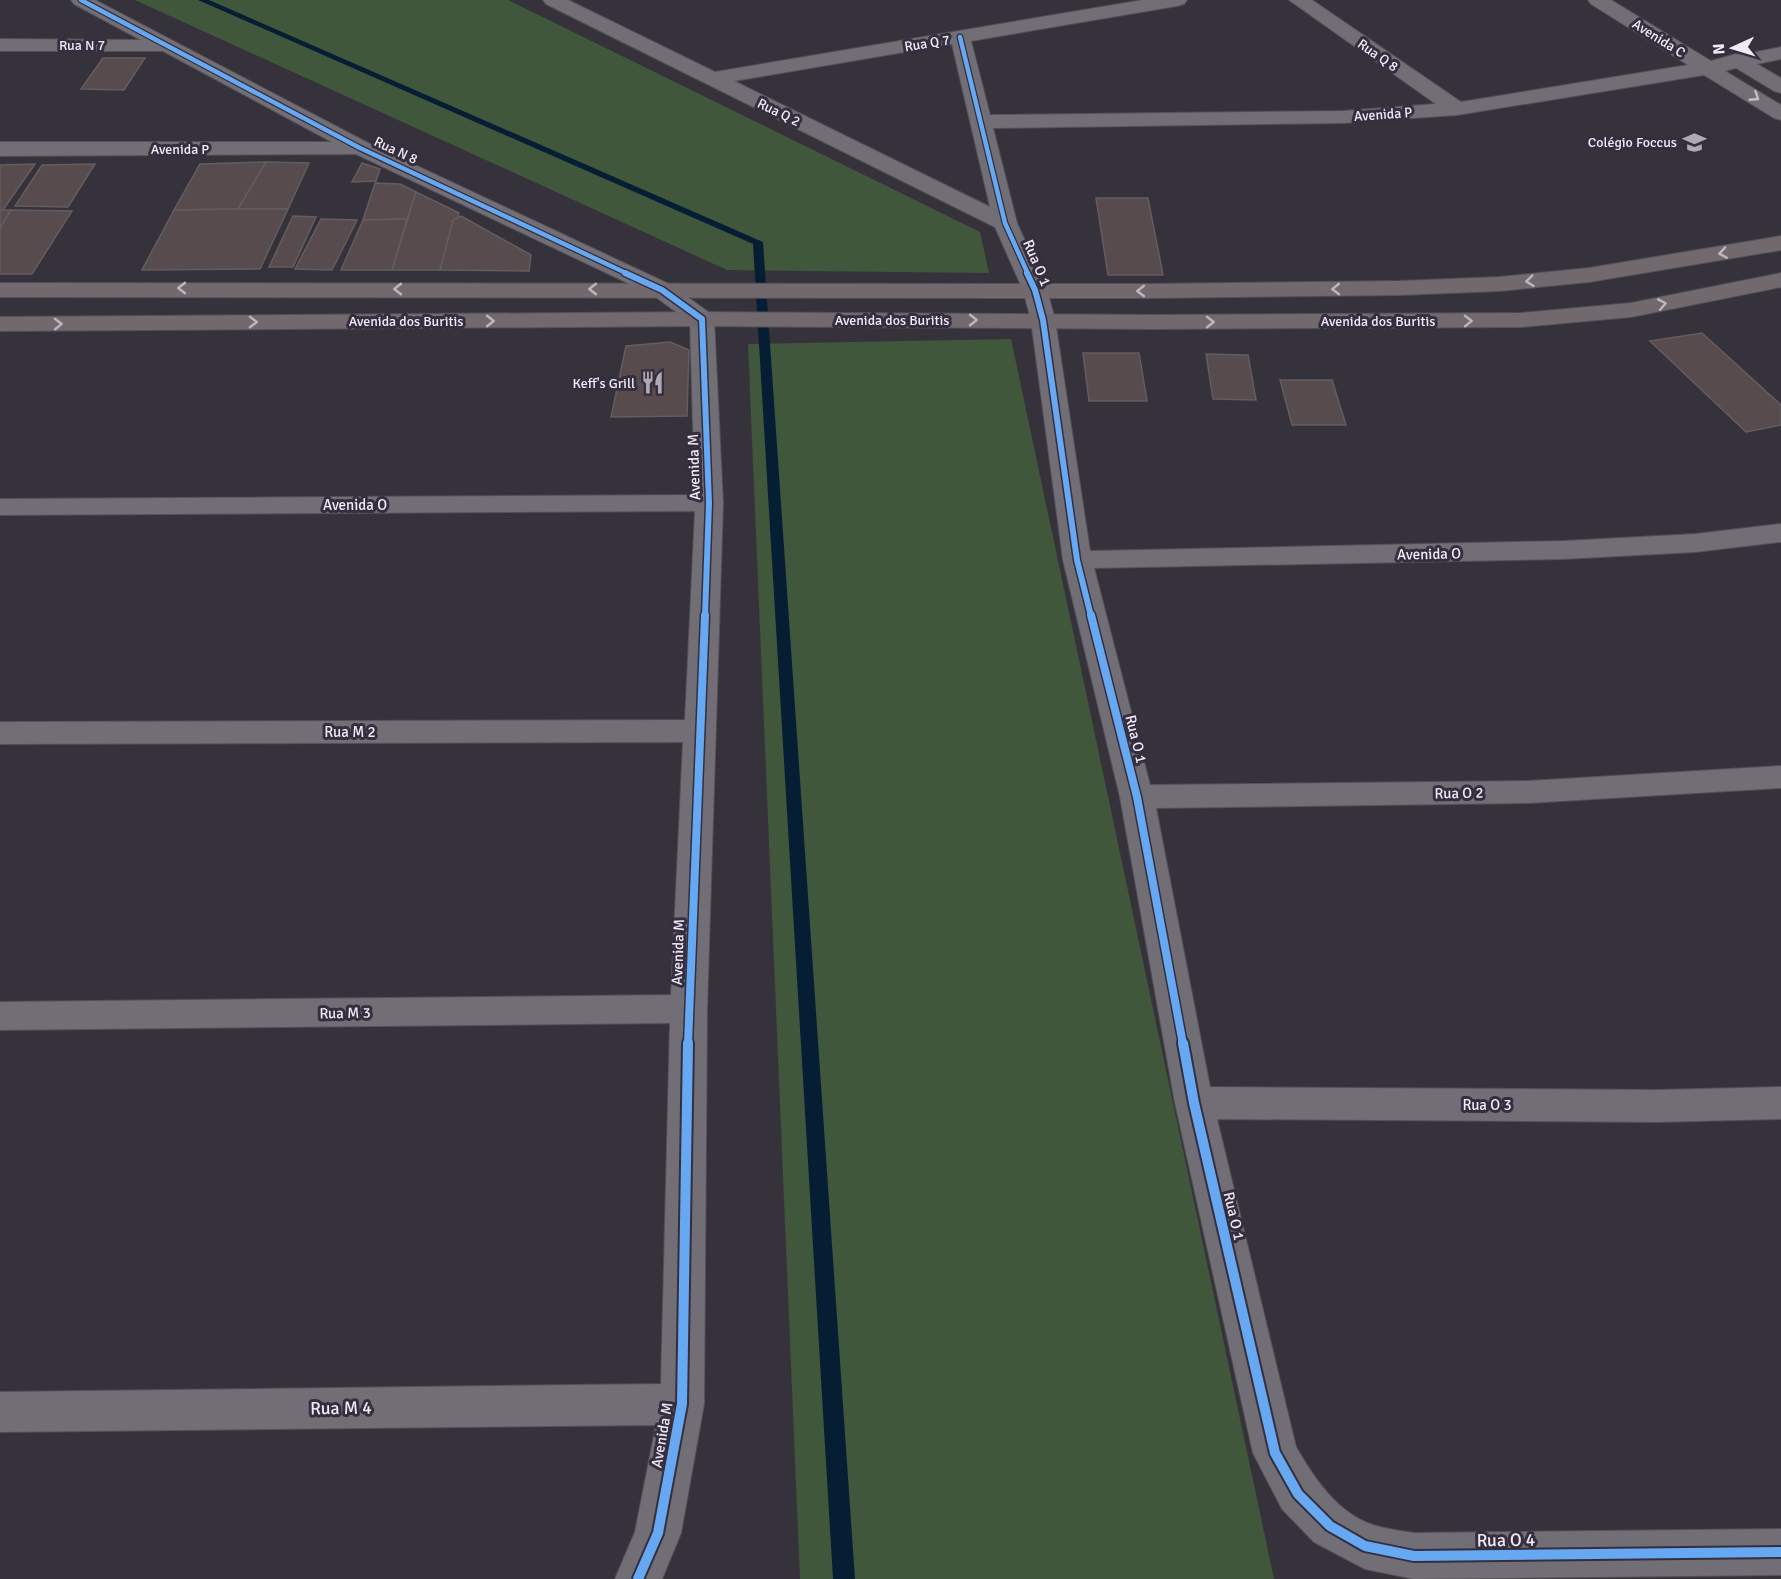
<svg xmlns="http://www.w3.org/2000/svg" width="1781" height="1579" font-family="Signika,sans-serif">
<style>
.green{fill:#40573b}
.lines{fill:none;stroke-linecap:round;stroke-linejoin:round}
.stream{fill:#051e34;fill-rule:evenodd}
.building{fill:#574b4e;stroke:#635d60;stroke-width:1.5}
.minor-casing{stroke:#545058;stroke-width:2}
.major-casing{stroke:#545058;stroke-width:2}
.minor{fill:#716e75;fill-rule:evenodd}
.major{fill:#72696e;fill-rule:evenodd}
.cycleway-far3-casing{stroke:#352e3f;stroke-width:7}
.cycleway-far2-casing{stroke:#352e3f;stroke-width:9}
.cycleway-far1-casing{stroke:#352e3f;stroke-width:11}
.cycleway-casing{stroke:#352e3f;stroke-width:14}
.cycleway-far3{stroke:#66a8f1;stroke-width:4.5}
.cycleway-far2{stroke:#66a8f1;stroke-width:6}
.cycleway-far1{stroke:#66a8f1;stroke-width:8}
.cycleway{stroke:#66a8f1;stroke-width:10}
.oneway{stroke:#c3bfc8}
.oneway2{stroke:#bdb6bf}
.labels{text-anchor:middle;stroke-width:6;stroke-linejoin:round;paint-order:stroke}
.far-street-label{font-size:14px;fill:#efeaf5;stroke:#352e3f}
.far-poi-label{font-size:14px;fill:#efeaf5;stroke:#352e3f;text-anchor:end}
.street-label{font-size:15px;fill:#efeaf5;stroke:#352e3f}
.near-street-label{font-size:18px;fill:#efeaf5;stroke:#352e3f}
</style>
<rect width="100%" height="100%" fill="#36323b"/>
<g class="green">
<path d="M135,0H508L980,232L989,273L727,270Z"/>
<path d="M1011,339L1274,1579H800L748,344Z"/>
</g>
<g class="lines">
<path class="stream" d="M198,0H209L763,242L855,1579H833L753,244Z"/>
</g>
<g class="building">
<path d="M103,58H145L124,90L81,89Z"/>
<path d="M266,162L238,209L174,210L200,164Z"/>
<path d="M266,162L309,163L288,209H238Z"/>
<path d="M362,163L380,169L376,181L352,182Z"/>
<path d="M35,164L3,210H0V165Z"/>
<path d="M95,164L68,207L15,206L42,165Z"/>
<path d="M375,183L400,184L416,192L407,219L363,220Z"/>
<path d="M416,192L459,213L440,270H392Z"/>
<path d="M1096,198H1148L1163,275H1108Z"/>
<path d="M238,209H288L260,269L142,270L174,210Z"/>
<path d="M0,210H11L0,228Z"/>
<path d="M11,210L72,211L32,274H0V228Z"/>
<path d="M293,216L316,217L293,267H269Z"/>
<path d="M461,216L531,255L529,271L440,270L453,220Z"/>
<path d="M321,219L357,220L332,270L295,269Z"/>
<path d="M407,219L392,270H341L363,220Z"/>
<path d="M1702,333L1781,405V425L1746,432L1650,341Z"/>
<path d="M670,342L689,350L687,416L611,417L626,346Z"/>
<path d="M1083,353H1139L1147,401H1089Z"/>
<path d="M1206,354L1248,355L1256,400L1213,399Z"/>
<path d="M1280,380H1332L1346,425H1292Z"/>
</g>
<g class="lines">
<defs>
<g id="minor">
<path d="M71,0H95L368,143L671,285L711,314L714,319L723,503L707,1009L704,1404L681,1533L662,1579H615L635,1532L656,1425L0,1432V1392L661,1384L670,1023L0,1030V1002L671,995L683,742L0,744V722L685,720L695,511L0,515V499L695,495L690,322L653,295L356,154L0,156V142H332L163,51H0V39L141,40L74,4Z"/>
<path d="M543,0H568L715,72L1143,0H1187L1184,4L1177,6L971,41L990,115L1343,111L1436,104L1289,0H1312L1461,102L1688,65L1591,4L1588,0H1611L1711,61L1736,54L1741,55L1781,47V59L1757,64L1781,78V93L1774,91L1736,68L1725,71L1781,105V120L1774,118L1704,75L1457,115L1343,123L993,128L1017,223L1047,290L1055,320L1090,551L1564,541L1695,534L1781,524V542L1695,552L1564,559L1094,568L1150,785L1528,781L1781,766V788L1528,803L1156,808L1210,1087L1657,1090L1781,1087V1119L1657,1122L1217,1119L1296,1447C1314,1478 1337,1513 1373,1525C1386,1529 1401,1531 1414,1533L1781,1529V1575L1414,1579L1365,1569L1314,1542L1282,1509L1253,1453L1175,1103L1120,797L1063,560L1031,320L1023,290L995,227L546,4ZM952,44L990,207L734,81Z"/>
</g>
<g id="major">
<path d="M1781,236V250L1589,282L1500,291L1400,295L1150,298L0,297V283L1150,284L1400,281L1500,277L1589,268Z"/>
<path d="M1781,273V287L1631,317L1521,327L1154,329L702,326L0,331V317L702,312L1154,315L1521,313L1631,303Z"/>
</g>
</defs>
<use href="#minor" class="minor-casing"/>
<use href="#major" class="major-casing"/>
<use href="#minor" class="minor"/>
<use href="#major" class="major"/>
<defs>
<g id="cycleway-far3">
<path d="M81,0L360,148L628,274"/>
<path d="M960,37L1005,223L1028,274"/>
</g>
<g id="cycleway-far2">
<path d="M625,273L662,290L702,319L709,503L705,616"/>
<path d="M1027,273L1035,290L1043,320L1077,560L1091,616"/>
</g>
<g id="cycleway-far1">
<path d="M1091,615L1137,797L1183,1044"/>
<path d="M688,1044L705,615"/>
</g>
<g id="cycleway">
<path d="M1183,1043L1194,1103L1275,1453L1298,1494L1330,1526L1365,1546L1414,1556L1781,1552"/>
<path d="M638,1579L658,1533L682,1404L688,1043"/>
</g>
</defs>
<use href="#cycleway-far3" class="cycleway-far3-casing"/>
<use href="#cycleway-far2" class="cycleway-far2-casing"/>
<use href="#cycleway-far1" class="cycleway-far1-casing"/>
<use href="#cycleway" class="cycleway-casing"/>
<use href="#cycleway-far3" class="cycleway-far3"/>
<use href="#cycleway-far2" class="cycleway-far2"/>
<use href="#cycleway-far1" class="cycleway-far1"/>
<use href="#cycleway" class="cycleway"/>
</g>
<defs><path id="oneway-chevron" d="M-2-3.5L2.5 0L-2 3.5" fill="none" stroke-width="1.6" stroke-linecap="round" stroke-linejoin="round" transform="scale(1.5)"/></defs>
<use class="oneway" href="#oneway-chevron" transform="translate(1755 97) rotate(33)"/>
<g class="oneway2">
<use href="#oneway-chevron" transform="translate(1723 253) rotate(171)"/>
<use href="#oneway-chevron" transform="translate(1530 281) rotate(174)"/>
<use href="#oneway-chevron" transform="translate(182 288) rotate(-180)"/>
<use href="#oneway-chevron" transform="translate(398 289) rotate(-180)"/>
<use href="#oneway-chevron" transform="translate(593 289) rotate(-180)"/>
<use href="#oneway-chevron" transform="translate(1336 289) rotate(179)"/>
<use href="#oneway-chevron" transform="translate(1141 291) rotate(-180)"/>
<use href="#oneway-chevron" transform="translate(1662 304) rotate(-11)"/>
<use href="#oneway-chevron" transform="translate(973 320)"/>
<use href="#oneway-chevron" transform="translate(490 321)"/>
<use href="#oneway-chevron" transform="translate(1468 321) rotate(-1)"/>
<use href="#oneway-chevron" transform="translate(253 322)"/>
<use href="#oneway-chevron" transform="translate(1210 322)"/>
<use href="#oneway-chevron" transform="translate(58 324) rotate(-1)"/>
</g>
<defs>
<symbol id="school-bare" viewBox="-9 -9 18 18"><path d="M0-5L7-2L0 1L-7-2ZM-4 1L0 2.5L4 1V4Q0 6-4 4Z" fill="#aeaab4" stroke="#352e3f" stroke-width="2.5" paint-order="stroke"/></symbol>
<symbol id="restaurant-bare" viewBox="-9 -9 18 18"><path d="M-5-6h1v4h1v-4h1v4h1v-4h1v5L-1.5 .5V6h-2V.5L-5-1ZM5-6V6H3V1.5H1.5Q1.5-4 5-6Z" fill="#aeaab4" stroke="#352e3f" stroke-width="2.5" paint-order="stroke"/></symbol>
</defs>
<g fill-rule="evenodd">
<use href="#school-bare" x="1678" y="126" width="33" height="33"/>
<use href="#restaurant-bare" x="636" y="366" width="33" height="33"/>
</g>
<g class="labels">
<g class="far-street-label">
<text transform="translate(1659 38) rotate(32)" y="5">Avenida C</text>
<text transform="translate(927 43) rotate(-9)" y="5">Rua Q 7</text>
<text x="82" y="50">Rua N 7</text>
<text transform="translate(1378 55) rotate(35)" y="5">Rua Q 8</text>
<text transform="translate(779 112) rotate(26)" y="5">Rua Q 2</text>
<text transform="translate(1383 114) rotate(-4)" y="5">Avenida P</text>
<text x="180" y="154">Avenida P</text>
<text transform="translate(396 150) rotate(25)" y="5">Rua N 8</text>
<text x="892" y="325">Avenida dos Buritis</text>
<text x="406" y="326">Avenida dos Buritis</text>
<text x="1378" y="326">Avenida dos Buritis</text>
</g>
<g class="far-poi-label">
<text x="1677" y="147">Colégio Foccus</text>
<text x="635" y="388">Keff's Grill</text>
</g>
<g class="street-label">
<text transform="translate(1037 263) rotate(67)" y="5">Rua O 1</text>
<text transform="translate(694 467) rotate(-92)" y="5">Avenida M</text>
<text x="355" y="510">Avenida O</text>
<text transform="translate(1429 554) rotate(-1)" y="5">Avenida O</text>
<text x="350" y="737">Rua M 2</text>
<text transform="translate(1136 739) rotate(76)" y="5">Rua O 1</text>
<text transform="translate(1459 793) rotate(-1)" y="5">Rua O 2</text>
<text transform="translate(678 952) rotate(-88)" y="5">Avenida M</text>
<text transform="translate(345 1013) rotate(-1)" y="5">Rua M 3</text>
<text x="1487" y="1110">Rua O 3</text>
<text transform="translate(1234 1216) rotate(77)" y="5">Rua O 1</text>
<text transform="translate(662 1435) rotate(-80)" y="5">Avenida M</text>
</g>
<g class="near-street-label">
<text transform="translate(341 1408) rotate(-1)" y="6">Rua M 4</text>
<text transform="translate(1506 1540) rotate(-1)" y="6">Rua O 4</text>
</g>
</g>
<g transform="translate(1733 48) rotate(266)" stroke="#352e3f" stroke-width="4.5" paint-order="stroke">
<path d="M0-4.5L10 22L0 15L-10 22Z" fill="#efeaf5"/>
<text y="-9" font-size="16" font-weight="bold" text-anchor="middle" fill="#efeaf5">N</text>
</g>
</svg>
